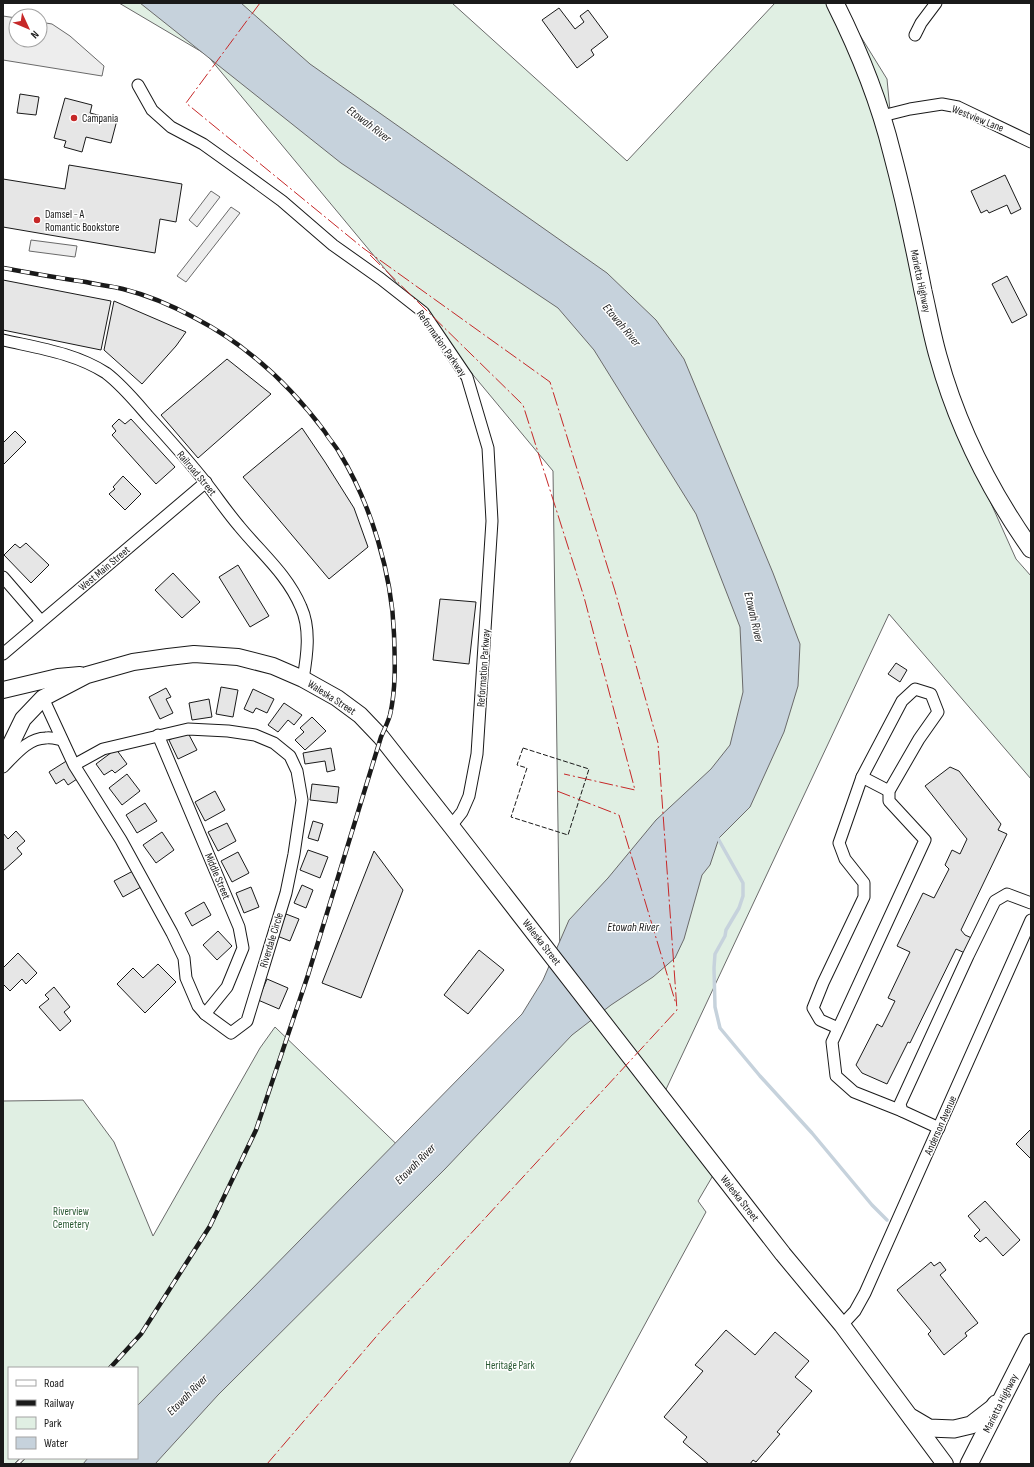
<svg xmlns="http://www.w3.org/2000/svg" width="1034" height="1467" font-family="'Sofia Sans Condensed',sans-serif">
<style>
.green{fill:#e0efe3;stroke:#6a6a6a;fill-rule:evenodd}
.parking{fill:#ededed;stroke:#6a6a6a}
.water{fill:#c6d2dc;stroke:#6a6a6a}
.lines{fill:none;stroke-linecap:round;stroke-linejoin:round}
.stream{stroke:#c6d2dc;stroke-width:3.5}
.building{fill:#e6e6e6;stroke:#1a1a1a}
.minor-casing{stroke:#1a1a1a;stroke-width:13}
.secondary-casing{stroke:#1a1a1a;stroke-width:18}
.primary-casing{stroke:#1a1a1a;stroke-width:19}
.minor{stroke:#fff;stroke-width:11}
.secondary{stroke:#fff;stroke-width:16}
.primary{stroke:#fff;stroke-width:17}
.rail-casing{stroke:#1a1a1a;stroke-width:4.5}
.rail{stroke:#fff;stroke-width:3;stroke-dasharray:9;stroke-linecap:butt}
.fence{stroke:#1a1a1a;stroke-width:1;stroke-dasharray:5 2;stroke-linecap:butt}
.power{stroke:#c62828;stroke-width:1;stroke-dasharray:14 3 2 3;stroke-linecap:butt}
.poi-dot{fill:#c62828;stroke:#fff;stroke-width:1.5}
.labels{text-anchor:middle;stroke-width:3;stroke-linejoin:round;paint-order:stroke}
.poi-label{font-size:11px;fill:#1a1a1a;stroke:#fff;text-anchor:start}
.street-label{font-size:11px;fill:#1a1a1a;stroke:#fff}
.park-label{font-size:11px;fill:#2b5a34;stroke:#fff}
.water-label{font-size:12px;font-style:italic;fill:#1a1a1a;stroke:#fff}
</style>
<rect width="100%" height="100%" fill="#fff"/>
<path class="green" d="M119,3H452L627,161L775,3H840L887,79L900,216L963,441L1016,559L1031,576V779L889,614L661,1100L715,1172L698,1201L706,1212L569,1464H3V1101L83,1100L114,1142L153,1236L260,1048L275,1027L413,1160L560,967L553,471L207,55ZM9,1368H137V1458H9Z"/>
<g class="parking">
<path d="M3,16L16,18V40H40V22L52,24L70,36L104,66L102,76L3,60Z"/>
<path d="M211,191L220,197L197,227L189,220Z"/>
<path d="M231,207L240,213L186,282L177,276Z"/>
<path d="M31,240L77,246L75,257L29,251Z"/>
</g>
<path class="water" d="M140,3H241L310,64L607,273L656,320L684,359L773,573L800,644L798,686L784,732L750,807L719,838L710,865L702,875L684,939L675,958L653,977L611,1005L572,1035L445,1169L218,1395L155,1464H83L88,1458H137V1406L522,1014L543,980L569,920L608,878L656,820L711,769L730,745L743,692L740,627L696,514L594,350L558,308L341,163Z"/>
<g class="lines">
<path class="stream" d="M716,835L743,883V896L739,908L726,930L725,936L715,954L714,968L715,1007L720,1028L760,1076L812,1133L872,1205L887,1220"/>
</g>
<g class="building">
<path d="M559,8L575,29L584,22L580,16L588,10L608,37L591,50L594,55L577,68L542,20Z"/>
<path d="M20,94L39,97L36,115L17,113Z"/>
<path d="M65,98L92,105L90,113L117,120L111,143L86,137L82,152L64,147L66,141L54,138Z"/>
<path d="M69,165L182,184L176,222L160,219L155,253L3,227V179L65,189Z"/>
<path d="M1005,175L1021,209L1011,214L1007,205L989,213L987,210L981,213L971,191Z"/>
<path d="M1007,276L1027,315L1012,323L992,284Z"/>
<path d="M3,280L111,301L101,350L3,330Z"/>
<path d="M114,301L186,332L176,346L142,384L104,350Z"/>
<path d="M227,359L271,394L198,458L161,415Z"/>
<path d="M119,419L125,424L131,419L175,467L156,484L112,435L116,431L112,426Z"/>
<path d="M302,428L325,462L354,508L368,547L329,579L243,477Z"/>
<path d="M15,431L26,442L3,465V443Z"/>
<path d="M123,476L141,494L125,510L109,494L115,489L113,487Z"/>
<path d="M26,543L49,565L31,583L4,555L15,544L20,548Z"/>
<path d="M238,565L269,616L250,627L219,577Z"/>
<path d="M173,573L200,602L182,618L155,590Z"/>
<path d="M440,599L476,602L469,664L433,660Z"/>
<path d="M896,663L907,670L900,682L888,674Z"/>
<path d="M221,687L238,690L233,717L216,714Z"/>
<path d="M166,688L171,697L166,699L173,713L160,719L149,697Z"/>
<path d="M253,689L274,699L267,713L256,708L253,713L244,709Z"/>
<path d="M209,699L212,717L192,720L189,703Z"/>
<path d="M284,703L302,715L294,725L288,720L278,732L268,725Z"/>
<path d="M312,717L326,731L305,750L295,740L304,732L300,728Z"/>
<path d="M187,731L197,750L178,759L169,740Z"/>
<path d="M331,748L335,770L327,772L325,761L305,764L303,753Z"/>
<path d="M116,749L127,764L115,773L112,770L104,775L96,764Z"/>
<path d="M68,760L80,777L68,785L64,779L56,784L49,772Z"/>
<path d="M950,767L959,771L1001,824L998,830L1007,834L961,930L965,935L974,939L967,954L956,949L910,1043L908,1042L887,1084L862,1073L856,1065L877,1024L882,1027L895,1001L888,998L910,952L897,946L923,893L934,898L949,869L945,865L952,850L960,854L967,839L925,786Z"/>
<path d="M127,774L140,791L122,805L109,788Z"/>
<path d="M312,784L339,787L337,803L310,800Z"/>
<path d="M215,791L225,810L205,821L195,802Z"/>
<path d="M145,803L157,821L137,833L126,815Z"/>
<path d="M313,821L323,824L318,841L308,838Z"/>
<path d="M227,823L236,841L218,851L208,832Z"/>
<path d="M16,831L25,841L17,848L22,854L3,871V833L8,839Z"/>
<path d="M162,832L174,850L156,863L143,845Z"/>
<path d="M308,850L328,857L320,878L300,870Z"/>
<path d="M374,851L403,890L361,998L322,983Z"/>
<path d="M238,852L249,873L232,882L221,861Z"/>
<path d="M133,871L141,887L123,897L114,881Z"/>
<path d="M302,885L313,890L306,908L294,903Z"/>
<path d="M251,887L259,907L244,913L236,893Z"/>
<path d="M204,902L211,915L192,926L185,913Z"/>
<path d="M286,914L299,919L290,941L277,936Z"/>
<path d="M218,931L232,946L217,960L203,945Z"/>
<path d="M479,950L504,970L468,1014L444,995Z"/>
<path d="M18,953L37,973L26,984L22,979L10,991L3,984V968Z"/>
<path d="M158,964L176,982L145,1013L117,984L133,968L143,978Z"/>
<path d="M267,979L288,988L279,1009L258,1000Z"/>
<path d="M54,987L70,1007L64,1012L71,1021L60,1031L39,1007L49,999L45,995Z"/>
<path d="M1031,1129V1159L1016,1144Z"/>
<path d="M985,1201L1020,1240L1003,1256L986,1237L980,1242L974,1236L980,1230L968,1216Z"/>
<path d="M931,1262L934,1266L940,1262L946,1270L940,1275L978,1323L965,1333L967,1336L944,1355L928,1334L931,1331L897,1290Z"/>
<path d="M726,1330L755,1355L775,1332L809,1361L795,1377L812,1391L777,1432L780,1434L756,1462L753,1460L750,1464H709L683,1442L687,1437L664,1417L703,1371L695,1365Z"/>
</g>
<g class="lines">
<defs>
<g id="minor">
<path d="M915,35L921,23L936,3"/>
<path d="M138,85L152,110L171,127L203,144L245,174L282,201L333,245L381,279L423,312L467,377L488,448L492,521L477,754L469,796L462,812L451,826"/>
<path d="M882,116L910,109L942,104L958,107L1031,142"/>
<path d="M3,340C38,348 75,353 106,373C122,385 135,401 148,416C168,438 188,460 206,483C217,497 227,512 239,526C261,553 287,574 301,607C311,629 307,656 303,679"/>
<path d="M3,577L41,621"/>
<path d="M3,654L206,482"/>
<path d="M43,698L74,765L121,840L172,933L184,958L186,978L198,1006L205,1014L231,1033L247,1021L286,893L294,854L302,800L297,771L290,756L274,743L255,735L228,731L188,729L103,749L74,765"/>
<path d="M158,735L239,927L243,948L227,987L205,1014"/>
<path d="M3,767C15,755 28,738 46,738C51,737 57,739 62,740"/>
<path d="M862,777L889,791"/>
<path d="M838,1028L820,1020L813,1008L823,983L864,897V883L845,859L839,843L862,777L902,701L915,689L931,694L938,712L919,739L889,791V801L925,840L832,1042L836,1076L854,1092L902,1111"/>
<path d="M939,1128L902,1111L900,1104L968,956L995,901L1007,894L1031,903"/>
<path d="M842,1325L855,1311L865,1293L1031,920"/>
</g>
<g id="secondary">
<path d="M3,690L58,677L80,675"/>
<path d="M3,760L23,719L43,698L87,675L133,662L168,657L194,654L238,657L273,666L303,679L337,698L360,715L381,737L451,826L783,1254L842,1325L945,1464"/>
</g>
<g id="primary">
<path d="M835,3C859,51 879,100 892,153C904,198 914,245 923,291C928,313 932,335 938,356C957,425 990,491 1031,549"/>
<path d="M912,1418L929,1428L954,1429L971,1425L993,1408L996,1404"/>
<path d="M969,1464L1031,1342"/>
</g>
</defs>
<use href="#minor" class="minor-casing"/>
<use href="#secondary" class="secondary-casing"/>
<use href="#primary" class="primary-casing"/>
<use href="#minor" class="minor"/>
<use href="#secondary" class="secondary"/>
<use href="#primary" class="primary"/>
<defs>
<g id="rail">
<path d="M3,268C31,273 58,278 86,282C98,285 111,286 123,289C147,295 173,306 195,318C247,345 290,385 325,432C329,439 335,445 339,452C371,504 392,574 394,634C395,661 396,689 390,715C388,722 384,730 381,737L308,975L256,1130L210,1226L141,1334L110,1368"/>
<path d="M17,1464L23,1458"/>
</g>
</defs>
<use href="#rail" class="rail-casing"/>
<use href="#rail" class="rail"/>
<path class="fence" d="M523,748L589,769L568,835L511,817L527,768L517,765Z"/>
<g class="power">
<path d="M260,3L186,103L363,248L550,382L615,591L658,743L677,1010L381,1331L267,1464"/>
<path d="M370,255L523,405L584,597L635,790L564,774"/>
<path d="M557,791L619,815L676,1004"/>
</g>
</g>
<g class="poi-dot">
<circle cx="74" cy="118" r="4"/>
<circle cx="37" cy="220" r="4"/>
</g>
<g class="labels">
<g class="poi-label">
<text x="82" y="122">Campania</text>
<text x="45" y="218">Damsel - A<tspan x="45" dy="13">Romantic Bookstore</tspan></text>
</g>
<g class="street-label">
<text transform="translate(978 118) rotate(22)" y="4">Westview Lane</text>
<text transform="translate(921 281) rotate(78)" y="4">Marietta Highway</text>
<text transform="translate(442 343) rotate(55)" y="4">Reformation Parkway</text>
<text transform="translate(197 473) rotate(50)" y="4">Railroad Street</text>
<text transform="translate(104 568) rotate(-40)" y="4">West Main Street</text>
<text transform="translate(483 668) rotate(-86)" y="4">Reformation Parkway</text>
<text transform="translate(332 697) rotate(33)" y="4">Waleska Street</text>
<text transform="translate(218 876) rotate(67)" y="4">Middle Street</text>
<text transform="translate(271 940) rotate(-73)" y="4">Riverdale Circle</text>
<text transform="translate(542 942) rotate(52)" y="4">Waleska Street</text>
<text transform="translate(940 1125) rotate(-66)" y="4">Anderson Avenue</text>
<text transform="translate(740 1198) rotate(52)" y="4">Waleska Street</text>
<text transform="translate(1000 1403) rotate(-63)" y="4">Marietta Highway</text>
</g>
<g class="park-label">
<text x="71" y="1215">Riverview<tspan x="71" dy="13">Cemetery</tspan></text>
<text x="510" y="1369">Heritage Park</text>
</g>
<g class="water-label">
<text transform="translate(369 124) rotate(37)" y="4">Etowah River</text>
<text transform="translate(622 325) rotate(50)" y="4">Etowah River</text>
<text transform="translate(754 617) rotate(77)" y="4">Etowah River</text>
<text x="633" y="931">Etowah River</text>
<text transform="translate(415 1164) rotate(-45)" y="4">Etowah River</text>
<text transform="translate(187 1395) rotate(-45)" y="4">Etowah River</text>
</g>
</g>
<rect width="1034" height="1467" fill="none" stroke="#1a1a1a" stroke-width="8"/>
<rect x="8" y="1367" width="130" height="92" fill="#ffffff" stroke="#a3a3a3"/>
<rect x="16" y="1380" width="20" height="6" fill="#ffffff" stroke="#a3a3a3"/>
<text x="44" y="1387" font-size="12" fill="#1a1a1a">Road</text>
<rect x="16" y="1400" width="20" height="6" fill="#1a1a1a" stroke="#a3a3a3"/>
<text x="44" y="1407" font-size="12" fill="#1a1a1a">Railway</text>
<rect x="16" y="1417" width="20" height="12" fill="#e0efe3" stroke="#a3a3a3"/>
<text x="44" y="1427" font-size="12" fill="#1a1a1a">Park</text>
<rect x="16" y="1437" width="20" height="12" fill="#c6d2dc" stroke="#a3a3a3"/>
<text x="44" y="1447" font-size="12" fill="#1a1a1a">Water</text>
<g transform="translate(28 28) rotate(134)"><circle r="19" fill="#ffffff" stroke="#a3a3a3"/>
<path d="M0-3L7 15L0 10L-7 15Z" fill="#c62828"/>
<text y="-6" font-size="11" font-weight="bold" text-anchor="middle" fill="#1a1a1a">N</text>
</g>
</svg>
